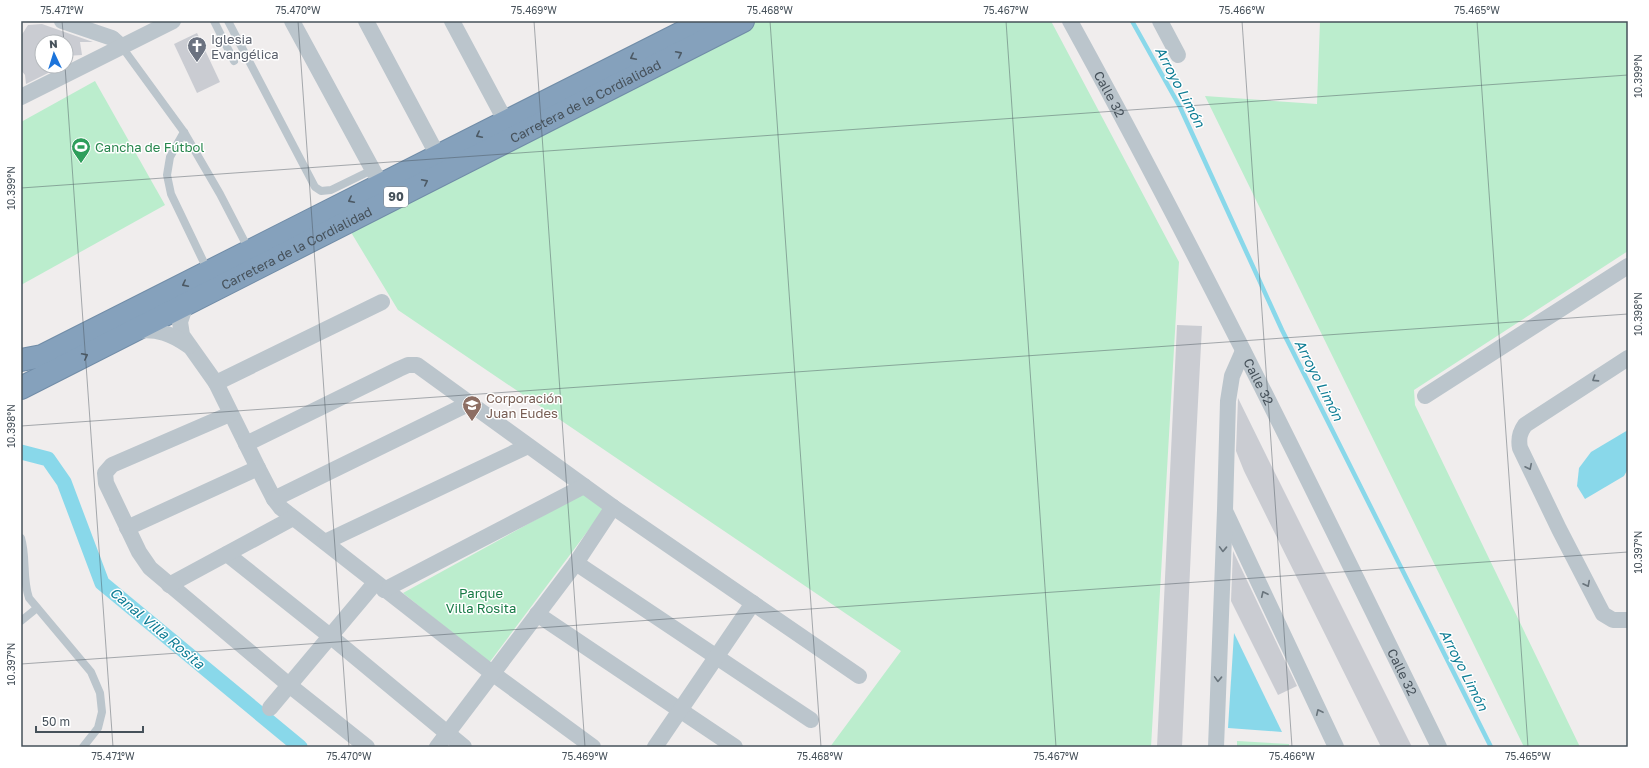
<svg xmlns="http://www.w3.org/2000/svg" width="1649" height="768" font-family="'Golos Text',sans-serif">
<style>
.green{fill:#bbedcd}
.water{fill:#89d8ea}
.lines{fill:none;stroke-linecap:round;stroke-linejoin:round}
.stream{stroke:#89d8ea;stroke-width:4.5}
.canal{stroke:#89d8ea;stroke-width:15}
.building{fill:#caccd2}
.highway-casing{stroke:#708ca7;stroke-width:24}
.lane{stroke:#bbc5cc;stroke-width:8}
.street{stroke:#bbc5cc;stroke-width:16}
.highway{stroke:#85a1bc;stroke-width:22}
.oneway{stroke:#4c5964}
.oneway2{stroke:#69747c}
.ticks{fill:none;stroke:#46515a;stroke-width:1;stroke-opacity:0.45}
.labels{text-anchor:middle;stroke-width:3;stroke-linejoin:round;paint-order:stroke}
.shield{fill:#fff;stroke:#7e858c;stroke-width:1}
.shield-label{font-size:12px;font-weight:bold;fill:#46515a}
.worship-label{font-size:13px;fill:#5b616d;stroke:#fff;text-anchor:start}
.street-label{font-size:13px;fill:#46515a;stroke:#fff}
.leisure-label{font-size:13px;fill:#27864d;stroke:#fff;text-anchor:start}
.education-label{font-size:13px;fill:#785e54;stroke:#fff;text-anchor:start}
.park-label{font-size:13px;fill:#187a46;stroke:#fff}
.water-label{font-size:14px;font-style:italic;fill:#0e7d95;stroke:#fff}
.neatline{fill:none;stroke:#46515a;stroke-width:1.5}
.ticks-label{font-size:10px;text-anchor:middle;fill:#46515a}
</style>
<rect width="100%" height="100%" fill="#f0eded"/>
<g class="green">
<path d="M753,21H1051L1179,262L1151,747H830L901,651L398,310L349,229Z"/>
<path d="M1320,21H1628V251L1414,390L1415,405L1580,747H1524L1205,96L1317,104Z"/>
<path d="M95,81L165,205L21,285V122Z"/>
<path d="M584,493L605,508L489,663L403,593Z"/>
<path d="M1237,741L1289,744V747H1237Z"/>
</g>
<g class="water">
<path d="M1628,430V469L1624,476L1585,499L1577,486L1579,468L1591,452Z"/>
<path d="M1234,633L1282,732L1228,728Z"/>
</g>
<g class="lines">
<path class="stream" d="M1132,21L1180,107L1282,330L1491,747"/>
<path class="canal" d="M21,452L48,459L64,482L102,583L300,747"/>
</g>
<g class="building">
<path d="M42,24L93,42H80L82,55L66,56V42H42V66H62L26,84L25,75L21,70V36L28,25Z"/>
<path d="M197,33L220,82L197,93L174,44Z"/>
<path d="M1177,325L1202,326L1195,460L1182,747H1157Z"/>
<path d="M1238,398L1268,459L1412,747H1381L1244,471L1236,451Z"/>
<path d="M1233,551L1297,686L1278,695L1231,601Z"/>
</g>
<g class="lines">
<defs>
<g id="highway">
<path d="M21,360L42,356L705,21"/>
<path id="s2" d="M21,388L743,21"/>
</g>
</defs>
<use href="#highway" class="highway-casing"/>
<g class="lane">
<path d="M214,21L234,61"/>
<path d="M228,21L315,187L321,191L331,190L372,170"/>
<path d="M122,47L184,132L220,194L249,250"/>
<path d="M184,132L170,157L167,175L171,194L208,271"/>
<path d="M21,538C27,558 22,578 29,598L91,672L100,693L102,712L98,728L83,747"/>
<path d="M21,621L37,608"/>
</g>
<g class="street">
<path d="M62,21L112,38L122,47"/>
<path d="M292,21L381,185"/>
<path d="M366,21L438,156"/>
<path d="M452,21L506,122"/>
<path id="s1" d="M1070,21C1201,259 1320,503 1439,747"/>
<path d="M1160,21L1178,55"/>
<path d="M21,97L173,21"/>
<path d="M192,301L184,310L180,322L182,335L216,383L258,468L274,499L281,508L492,673L593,747"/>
<path d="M136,331C157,328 172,334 189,346"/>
<path d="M1628,358L1525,425C1520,432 1518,438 1520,448L1559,529L1603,614L1613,620H1628"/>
<path d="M216,383L382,302"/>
<path d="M1425,396L1628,266"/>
<path d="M230,414L112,465L105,473L106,483L139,552L150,568L289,685L367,747"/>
<path d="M246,444L399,369L408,365H417L613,507L859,676"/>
<path d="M274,499L470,403"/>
<path d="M1226,513L1336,747"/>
<path d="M127,528L258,468"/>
<path d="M325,542L528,446"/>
<path d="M227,554L330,636L464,747"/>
<path d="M576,563L811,720"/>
<path d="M169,585L293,518"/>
<path d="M384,590L584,486"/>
<path d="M537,614L735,747"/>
<path d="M270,708L375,583"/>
<path d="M437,747L576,563L613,507"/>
<path d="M655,747L753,603"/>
<path d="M1216,747L1225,510L1228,401L1232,376L1243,351"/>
</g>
<use href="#highway" class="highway"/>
</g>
<defs><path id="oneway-chevron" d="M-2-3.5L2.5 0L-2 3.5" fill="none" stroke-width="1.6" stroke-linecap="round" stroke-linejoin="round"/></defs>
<g class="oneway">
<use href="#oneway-chevron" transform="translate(679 54) rotate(-27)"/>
<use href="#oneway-chevron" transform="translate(633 57) rotate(153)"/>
<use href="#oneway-chevron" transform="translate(479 135) rotate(153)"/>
<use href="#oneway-chevron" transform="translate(425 182) rotate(-27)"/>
<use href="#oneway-chevron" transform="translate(351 200) rotate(153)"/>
<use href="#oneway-chevron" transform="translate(185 284) rotate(153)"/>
<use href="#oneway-chevron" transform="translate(85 356) rotate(-27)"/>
</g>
<g class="oneway2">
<use href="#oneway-chevron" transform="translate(1595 379) rotate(147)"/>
<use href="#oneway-chevron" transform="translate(1529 467) rotate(64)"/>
<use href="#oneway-chevron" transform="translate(1223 549) rotate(92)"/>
<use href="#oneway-chevron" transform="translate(1587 584) rotate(63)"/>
<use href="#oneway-chevron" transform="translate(1264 594) rotate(-115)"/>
<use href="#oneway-chevron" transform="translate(1218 679) rotate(92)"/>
<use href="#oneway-chevron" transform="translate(1319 712) rotate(-115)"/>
</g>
<path class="ticks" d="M62,21L64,42M298,21L349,747M534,21L585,747M770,21L821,747M1006,21L1056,747M1242,21L1292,747M1477,21L1528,747M65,66L113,747M21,188L1628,75M21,426L1628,314M21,664L1628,552"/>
<defs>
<symbol id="church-pin" viewBox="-11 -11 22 30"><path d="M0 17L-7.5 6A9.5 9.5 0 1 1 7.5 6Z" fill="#6b7280" stroke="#fff"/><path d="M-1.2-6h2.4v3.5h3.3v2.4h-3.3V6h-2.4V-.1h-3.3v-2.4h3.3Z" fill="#fff"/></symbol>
<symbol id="stadium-pin" viewBox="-11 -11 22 30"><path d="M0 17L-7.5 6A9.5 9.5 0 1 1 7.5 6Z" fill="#2e9e5b" stroke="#fff"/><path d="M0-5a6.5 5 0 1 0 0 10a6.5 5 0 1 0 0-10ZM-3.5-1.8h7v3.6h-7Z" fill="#fff"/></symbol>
<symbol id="school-pin" viewBox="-11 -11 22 30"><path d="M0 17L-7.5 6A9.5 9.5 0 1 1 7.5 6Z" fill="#8d6e63" stroke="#fff"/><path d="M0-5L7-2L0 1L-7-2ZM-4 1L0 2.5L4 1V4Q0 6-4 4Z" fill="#fff"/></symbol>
</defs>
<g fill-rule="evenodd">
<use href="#church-pin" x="186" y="35" width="22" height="30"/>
<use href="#stadium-pin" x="70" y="136" width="22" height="30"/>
<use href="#school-pin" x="461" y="394" width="22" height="30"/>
</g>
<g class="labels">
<rect class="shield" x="384" y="187" width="24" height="20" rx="3"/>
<g class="shield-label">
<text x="396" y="201">90</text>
</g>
<g class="worship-label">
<text x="211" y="44">Iglesia<tspan x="211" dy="15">Evangélica</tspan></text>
</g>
<g class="street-label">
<text dy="5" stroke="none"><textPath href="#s1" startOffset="83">Calle 32</textPath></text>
<text dy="5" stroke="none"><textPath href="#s2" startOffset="633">Carretera de la Cordialidad</textPath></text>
<text dy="5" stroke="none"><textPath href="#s2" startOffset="309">Carretera de la Cordialidad</textPath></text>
<text dy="5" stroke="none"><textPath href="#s1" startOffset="407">Calle 32</textPath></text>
<text dy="5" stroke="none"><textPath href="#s1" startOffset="731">Calle 32</textPath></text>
</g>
<g class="leisure-label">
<text x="95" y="152">Cancha de Fútbol</text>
</g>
<g class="education-label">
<text x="486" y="403">Corporación<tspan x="486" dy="15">Juan Eudes</tspan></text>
</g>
<g class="park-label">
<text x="481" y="598">Parque<tspan x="481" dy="15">Villa Rosita</tspan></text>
</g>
<g class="water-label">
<text transform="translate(1180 87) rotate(62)" y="5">Arroyo Limón</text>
<text transform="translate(1319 380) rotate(63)" y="5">Arroyo Limón</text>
<text transform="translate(157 628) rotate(40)" y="5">Canal Villa Rosita</text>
<text transform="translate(1464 670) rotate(63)" y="5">Arroyo Limón</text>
</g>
</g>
<rect width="1649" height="768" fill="none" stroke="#ffffff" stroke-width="44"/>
<g transform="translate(54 54) rotate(356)"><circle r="19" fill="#ffffff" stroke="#b5b9bd"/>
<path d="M0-3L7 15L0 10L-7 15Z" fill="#1c74db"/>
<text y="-6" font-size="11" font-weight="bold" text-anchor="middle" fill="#46515a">N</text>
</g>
<path d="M36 726v6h107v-6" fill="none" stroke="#46515a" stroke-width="2"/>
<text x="42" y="726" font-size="12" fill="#46515a" stroke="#ffffff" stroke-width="3" paint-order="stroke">50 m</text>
<rect x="22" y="22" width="1605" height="724" class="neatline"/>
<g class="ticks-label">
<text x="62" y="14">75.471°W</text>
<text x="298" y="14">75.470°W</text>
<text x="534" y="14">75.469°W</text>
<text x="770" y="14">75.468°W</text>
<text x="1006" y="14">75.467°W</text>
<text x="1242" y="14">75.466°W</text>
<text x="1477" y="14">75.465°W</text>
<text transform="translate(1638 76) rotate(-90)" y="4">10.399°N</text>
<text transform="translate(11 188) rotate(-90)" y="4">10.399°N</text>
<text transform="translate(1638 314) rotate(-90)" y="4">10.398°N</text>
<text transform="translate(11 426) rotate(-90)" y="4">10.398°N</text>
<text transform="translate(1638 552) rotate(-90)" y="4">10.397°N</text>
<text transform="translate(11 664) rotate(-90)" y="4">10.397°N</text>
<text x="113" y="760">75.471°W</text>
<text x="349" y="760">75.470°W</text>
<text x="585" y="760">75.469°W</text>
<text x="820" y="760">75.468°W</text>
<text x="1056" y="760">75.467°W</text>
<text x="1292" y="760">75.466°W</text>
<text x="1528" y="760">75.465°W</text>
</g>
</svg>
